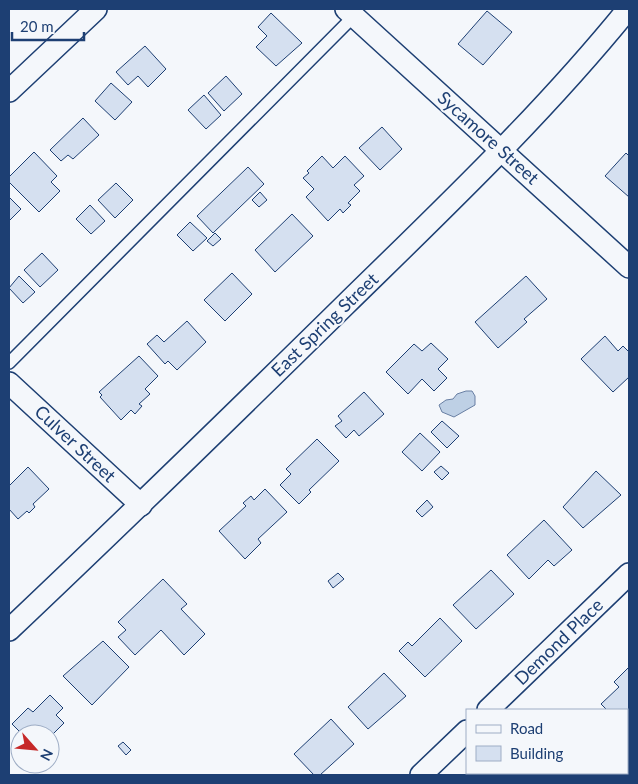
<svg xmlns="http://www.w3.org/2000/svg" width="638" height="784" font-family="Lato,sans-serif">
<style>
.water{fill:#bed0e5;stroke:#687fa3}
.building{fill:#d5e0f0;stroke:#1d3f73}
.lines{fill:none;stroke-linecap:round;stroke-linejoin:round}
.lane-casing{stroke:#1d3f73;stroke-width:14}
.street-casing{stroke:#1d3f73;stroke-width:24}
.lane{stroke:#f4f7fb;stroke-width:11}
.street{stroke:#f4f7fb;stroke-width:21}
.labels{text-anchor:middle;stroke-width:4;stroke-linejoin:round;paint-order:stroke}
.street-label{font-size:18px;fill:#1d3f73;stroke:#f4f7fb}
</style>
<rect width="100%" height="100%" fill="#f4f7fb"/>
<path class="water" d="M466,391H472L475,396V405L454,417L442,412L439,405L446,400L453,399L457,394Z"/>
<g class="building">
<path d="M487,11L512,32L483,65L458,44Z"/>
<path d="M271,13L302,43L276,66L256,47L267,36L258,27Z"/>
<path d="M145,46L166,69L148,87L138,76L128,85L116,72Z"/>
<path d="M226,76L242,94L224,111L208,93Z"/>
<path d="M111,83L132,102L115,120L95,101Z"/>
<path d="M204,95L221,115L206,129L188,110Z"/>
<path d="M83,118L99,135L73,159L68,155L61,161L50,150Z"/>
<path d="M382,127L402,149L380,170L359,148Z"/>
<path d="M34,152L57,176L51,182L60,191L39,212L9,182V177Z"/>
<path d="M626,153L629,156V197L605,176Z"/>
<path d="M322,156L333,168L345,156L364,176L354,185L360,191L348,203L351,205L343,213L340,209L328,221L306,197L314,189L303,178L309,173L307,171Z"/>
<path d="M248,167L264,184L213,233L197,216Z"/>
<path d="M116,183L133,200L115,218L98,200Z"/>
<path d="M260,192L267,200L259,207L252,200Z"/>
<path d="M9,197L21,209L9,221Z"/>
<path d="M90,205L105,221L91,234L76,219Z"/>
<path d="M292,214L313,236L275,272L255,250Z"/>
<path d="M190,222L207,238L193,251L177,235Z"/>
<path d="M215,233L221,239L213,246L207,241Z"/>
<path d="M42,253L58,270L40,287L24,270Z"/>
<path d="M232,273L252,294L225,321L204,300Z"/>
<path d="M19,276L35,292L23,303L9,288Z"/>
<path d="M526,276L547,299L524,319L527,322L498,348L475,322Z"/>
<path d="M187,321L206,342L177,370L168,361L165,364L147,344L157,335L164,342Z"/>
<path d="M605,336L618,351L623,346L629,352V377L613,392L581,359Z"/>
<path d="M431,343L448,359L438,369L447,378L434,391L422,379L408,394L386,372L414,344L422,351Z"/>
<path d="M139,356L158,376L145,389L150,394L139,404L142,406L135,414L131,410L121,420L100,397L102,395L99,392Z"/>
<path d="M364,392L384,414L359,436L354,430L346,438L335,426L342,421L338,416Z"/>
<path d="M442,421L459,436L447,448L431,432Z"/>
<path d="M420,433L440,452L422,471L402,452Z"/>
<path d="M317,439L339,461L309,490L311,492L299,504L280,485L291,474L286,469Z"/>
<path d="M441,466L449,473L442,480L434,472Z"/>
<path d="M28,467L49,489L33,504L35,507L29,513L27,511L18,519L9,509V486Z"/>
<path d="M596,471L621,495L583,528L563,507Z"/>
<path d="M265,489L287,512L258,539L261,543L245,559L219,531L246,506L243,503L251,496L254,500Z"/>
<path d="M427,500L433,507L422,517L416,511Z"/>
<path d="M544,520L572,550L554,566L548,560L529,579L507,555Z"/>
<path d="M491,570L514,594L476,629L453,605Z"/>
<path d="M338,573L344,579L333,588L328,581Z"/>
<path d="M163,579L187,604L181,609L205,634L184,655L161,630L135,655L118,637L126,630L118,622Z"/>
<path d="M440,618L462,641L425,677L399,651L408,642L412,646Z"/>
<path d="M103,641L129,667L92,705L63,676Z"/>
<path d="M629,667V732L627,730V710H607L601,704L619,687L614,682Z"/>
<path d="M384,673L406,696L368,729L348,707Z"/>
<path d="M50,695L63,708L56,715L64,723L50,737V734H22L12,724L28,708L33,712Z"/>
<path d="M331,719L354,744L320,775H314L294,754Z"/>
<path d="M123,742L131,750L126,755L118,746Z"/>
</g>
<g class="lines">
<defs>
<path id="lane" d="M9,363L354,16"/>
<g id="street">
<path d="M346,9L629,267"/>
<path d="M9,91L96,9"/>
<path d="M9,383L141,505"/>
<path d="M9,630C122,523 234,414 345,305C443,209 542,115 628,9"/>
<path d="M488,710L629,574"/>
<path d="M421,775L467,731"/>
</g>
</defs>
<use href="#lane" class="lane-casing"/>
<use href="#street" class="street-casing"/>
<use href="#lane" class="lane"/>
<use href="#street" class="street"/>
</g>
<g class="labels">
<g class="street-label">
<text transform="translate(488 138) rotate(42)" y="6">Sycamore Street</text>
<text transform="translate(325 325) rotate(-44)" y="6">East Spring Street</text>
<text transform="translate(75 444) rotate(43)" y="6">Culver Street</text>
<text transform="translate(559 642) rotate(-44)" y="6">Demond Place</text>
</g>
</g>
<rect width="638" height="784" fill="none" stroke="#1d3f73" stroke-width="20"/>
<rect x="466" y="709" width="162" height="65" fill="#f4f7fb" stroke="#9eadc5"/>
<rect x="476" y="725" width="25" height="8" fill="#f4f7fb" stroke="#9eadc5"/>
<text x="510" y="734" font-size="15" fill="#1d3f73">Road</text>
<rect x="476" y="746" width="25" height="15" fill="#d5e0f0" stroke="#9eadc5"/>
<text x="510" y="759" font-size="15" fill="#1d3f73">Building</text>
<g transform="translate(35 749) rotate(117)"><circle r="24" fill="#f4f7fb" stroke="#9eadc5"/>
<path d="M0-4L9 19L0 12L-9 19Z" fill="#c62828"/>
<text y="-8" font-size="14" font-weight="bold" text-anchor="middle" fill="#1d3f73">N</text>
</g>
<path d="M12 32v8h72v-8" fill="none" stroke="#1d3f73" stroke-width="2.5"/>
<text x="20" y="32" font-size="15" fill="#1d3f73" stroke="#f4f7fb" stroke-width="4" paint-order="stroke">20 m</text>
</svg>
